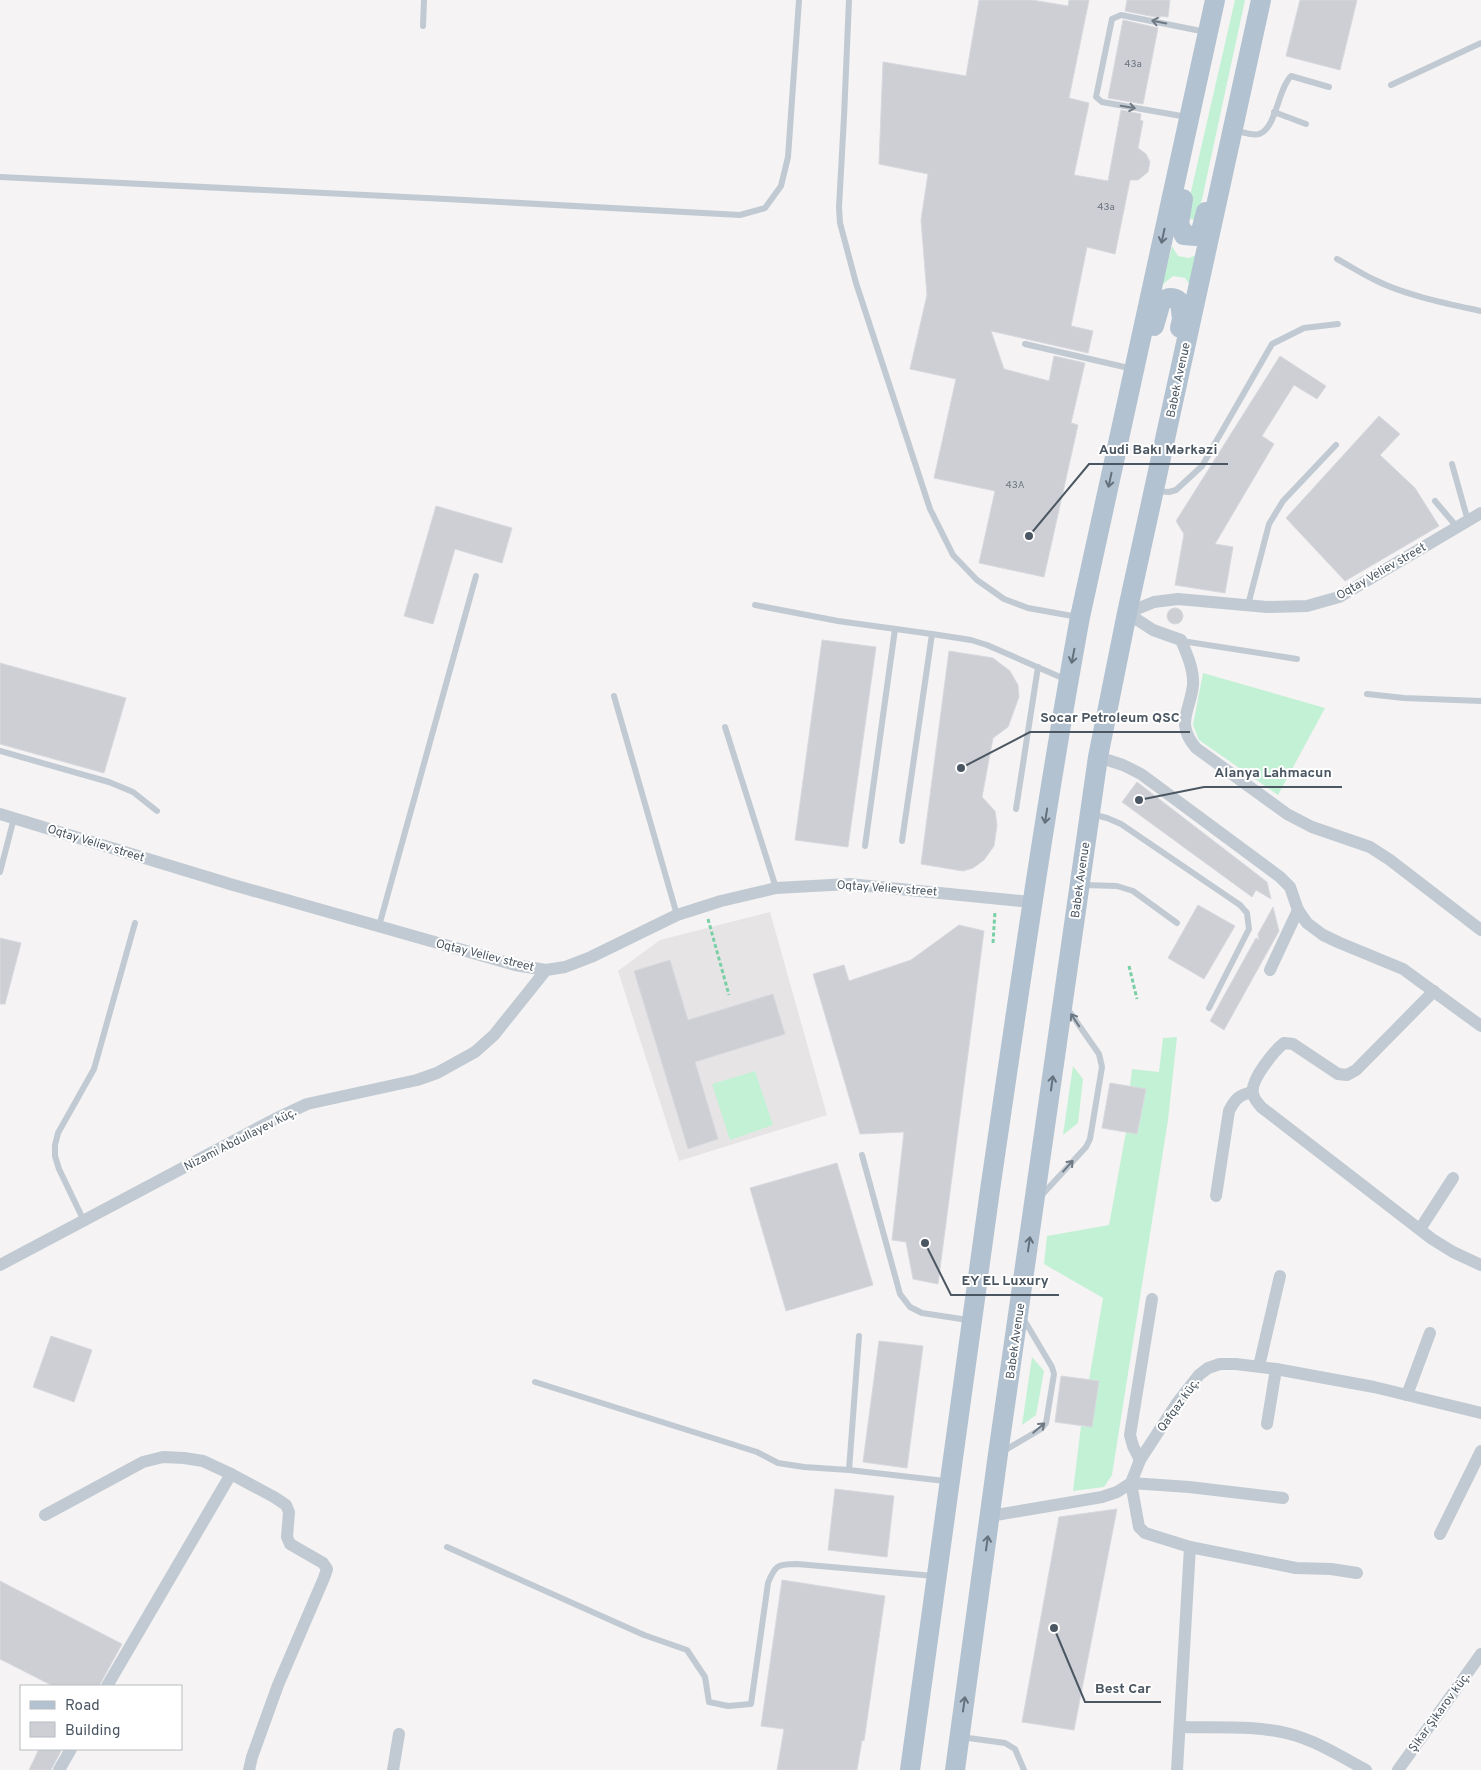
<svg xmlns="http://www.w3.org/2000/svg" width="1481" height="1770" font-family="Overpass,sans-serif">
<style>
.education{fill:#e6e4e5}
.grass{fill:#c3f1d5}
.building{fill:#cdcfd5;stroke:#d7d9de}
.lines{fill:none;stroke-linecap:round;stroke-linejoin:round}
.path{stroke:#7ad0a6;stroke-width:3;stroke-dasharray:4 2.5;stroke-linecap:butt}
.lane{stroke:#c1cad2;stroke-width:6}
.street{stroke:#c1cad2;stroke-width:12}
.primary{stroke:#b3c2d1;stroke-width:20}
.oneway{stroke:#6e7983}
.oneway2{stroke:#64717d}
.labels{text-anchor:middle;stroke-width:4;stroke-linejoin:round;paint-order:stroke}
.number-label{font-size:10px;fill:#6b747e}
.street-label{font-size:12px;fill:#4a5661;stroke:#fff}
.leader{fill:none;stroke:#4a5661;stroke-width:2}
.callout-dot{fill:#4a5661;stroke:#fff;stroke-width:2}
.callout-label{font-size:14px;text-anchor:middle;font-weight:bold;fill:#4a5661;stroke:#fff;stroke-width:4;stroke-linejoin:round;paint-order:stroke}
</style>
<rect width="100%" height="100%" fill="#f5f3f3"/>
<path class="education" d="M770,912L827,1115L679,1161L618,971L660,940Z"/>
<g class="grass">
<path d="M1235,0H1245L1199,213L1194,220L1188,218L1187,209Z"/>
<path d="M1172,246L1178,256L1189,258L1201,253L1193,289L1185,278L1173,276L1162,285Z"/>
<path d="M1203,673L1325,708L1278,795L1199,740L1193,725Z"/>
<path d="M1177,1037L1168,1120L1112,1475L1104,1487L1073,1491L1081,1426L1092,1427L1089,1380L1103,1298L1044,1264L1047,1236L1109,1225L1126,1132L1137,1134L1146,1090L1130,1086L1132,1069L1159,1072L1163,1038Z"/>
<path d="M1073,1066L1083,1079L1078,1123L1063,1135Z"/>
<path d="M755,1071L773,1125L730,1140L712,1084Z"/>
<path d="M1032,1357L1044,1371L1036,1415L1022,1425Z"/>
</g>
<g class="building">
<path d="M979,0H1032L1068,6L1069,0H1089L1069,98L1089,103L1074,175L1108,181L1121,110L1141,114L1140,120L1143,121L1138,148L1146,154L1150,162L1148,172L1138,180H1130L1115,254L1087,247L1071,326L1093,331L1088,353L991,331L1004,369L1049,381L1054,356L1085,363L1071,423L1078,425L1044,577L979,563L995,491L934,478L956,379L910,369L927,295L921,220L928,174L879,164L883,62L966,76Z"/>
<path d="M1127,0H1170L1168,17L1160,16V18L1125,11Z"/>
<path d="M1300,0H1357L1340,70L1286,56Z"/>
<path d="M1123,20L1158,28L1143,104L1108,98Z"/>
<path d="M1280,356L1326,386L1317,399L1294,385L1262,436L1274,444L1215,544L1233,547L1225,593L1175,585L1184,534L1176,521Z"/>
<path d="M1379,416L1400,434L1380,455L1415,488L1439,526L1345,581L1286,518Z"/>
<path d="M436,506L512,528L502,563L455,549L433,624L404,616Z"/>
<circle cx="1175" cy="616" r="8"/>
<path d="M822,640L876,647L848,847L795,840Z"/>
<path d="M949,651L993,658L1010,671L1018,685L1019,697L1008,727L993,738L982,797L995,811L997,825L994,846L984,860L973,868L963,871L921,864Z"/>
<path d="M0,663L126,698L104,773L0,744Z"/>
<path d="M1137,782L1267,882L1271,899L1256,890L1252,897L1122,802Z"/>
<path d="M1198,905L1235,926L1204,979L1168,958Z"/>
<path d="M1273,907L1279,931L1224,1030L1210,1021L1256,938L1259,940L1258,934Z"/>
<path d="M959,925L984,931L938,1284L913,1279L906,1242L892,1240L904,1132L860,1134L813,974L844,965L849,981L911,960Z"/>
<path d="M0,938L21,943L5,1004H0Z"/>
<path d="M670,960L688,1020L773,994L785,1034L695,1062L718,1139L688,1149L634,971Z"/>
<path d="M1110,1083L1146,1089L1137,1134L1102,1128Z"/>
<path d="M837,1163L873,1285L786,1311L750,1188Z"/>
<path d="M51,1336L92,1350L74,1402L33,1387Z"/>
<path d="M879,1341L923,1346L907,1468L863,1462Z"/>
<path d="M1061,1376L1099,1381L1092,1427L1055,1422Z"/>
<path d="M835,1489L894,1496L887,1557L828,1550Z"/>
<path d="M1117,1509L1074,1730L1022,1722L1059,1517Z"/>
<path d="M782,1580L885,1596L864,1741L862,1740L857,1770H777L784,1729L761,1726Z"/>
<path d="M0,1581L122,1644L99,1686H53L0,1659Z"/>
<path d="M39,1749H62L51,1770H29Z"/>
</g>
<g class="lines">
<g class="path">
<path d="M708,919L729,995"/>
<path d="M993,943L995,911"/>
<path d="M1129,966L1137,999"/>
</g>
<g class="lane">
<path d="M849,0L844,117L839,207L840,223L856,283L930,509L953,555L977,580L1004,599L1028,608L1078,617"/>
<path d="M423,26L424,0"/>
<path d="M1391,85L1481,43"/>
<path d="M1274,112L1306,124"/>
<path d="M1187,117L1102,102L1096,97L1112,19L1121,15L1206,32"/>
<path d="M1236,131C1243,132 1253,136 1259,134C1276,129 1278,89 1291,76L1329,87"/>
<path d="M0,177L446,199L740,215L765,208L781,186L788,157L799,0"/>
<path d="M1337,259C1350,266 1362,274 1375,280C1404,295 1449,304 1481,311"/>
<path d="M1025,344L1133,369"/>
<path d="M1452,464L1468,521"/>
<path d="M1156,491L1169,492L1176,490L1202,466L1272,344L1304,328L1338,324"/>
<path d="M1435,501L1457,527"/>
<path d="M755,605L838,621L932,634"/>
<path d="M1248,605L1269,524L1283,501L1336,445"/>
<path d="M1182,641L1297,659"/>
<path d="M1367,694L1404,698L1481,701"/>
<path d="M614,696L677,915"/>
<path d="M725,727L776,888"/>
<path d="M0,751L109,782L133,792L157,811"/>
<path d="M1016,809L1038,667"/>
<path d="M1091,814L1107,818L1121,824L1240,905L1247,913L1249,929L1209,1008"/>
<path d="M902,841L932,634L971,640L987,645L1067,680"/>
<path d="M865,846L895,629"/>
<path d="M0,872L14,818"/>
<path d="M1083,885L1117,886L1133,891L1177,923"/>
<path d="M379,926L476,576"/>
<path d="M862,1155L900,1294L910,1307L922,1313L968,1320"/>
<path d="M1041,1196L1086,1147L1090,1139L1102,1067L1099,1054L1067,1008"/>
<path d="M84,1221L59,1169L55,1156V1145L58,1133L94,1069L135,923"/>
<path d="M535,1382L757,1452L778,1463L804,1467L849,1470L945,1481"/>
<path d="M1002,1452L1041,1429L1046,1423L1054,1374L1052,1367L1023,1318"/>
<path d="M849,1470L859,1336"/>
<path d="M447,1547L644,1635L687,1650L705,1677L709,1702L728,1706L751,1704L768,1583C775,1565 778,1564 797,1564L934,1576"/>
<path d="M961,1737L1005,1743L1015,1749L1024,1770"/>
</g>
<g class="street">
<path d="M1127,613L1153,630L1181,640C1187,654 1194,670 1193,685C1190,712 1175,723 1196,748L1287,814L1312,827L1370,847L1390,860L1481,930"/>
<path d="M1127,613L1154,602L1178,599L1267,607L1307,606L1339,597L1481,513"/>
<path d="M1098,757L1123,765L1141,774L1280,877L1290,887L1298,910L1307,923L1323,935L1340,943L1403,969L1481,1026"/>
<path d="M0,814L230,884L515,965L546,970L565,967L591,957L677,915L721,901L776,888L849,884L1031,902"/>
<path d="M1270,970L1298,910"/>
<path d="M1434,991L1356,1070L1347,1075L1338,1074L1293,1044L1284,1043C1275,1050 1250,1080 1253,1093C1253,1098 1258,1103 1261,1107L1432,1239L1453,1252L1481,1265"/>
<path d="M1216,1196L1229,1111C1235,1099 1239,1095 1252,1092"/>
<path d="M1420,1229L1453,1178"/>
<path d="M0,1265L275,1119L307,1104L417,1080L437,1073L475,1052L494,1035L546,970"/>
<path d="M1259,1366L1280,1276"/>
<path d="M1407,1395L1430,1333"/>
<path d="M1267,1424L1276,1369"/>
<path d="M1140,1460L1133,1446L1130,1435L1152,1299"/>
<path d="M1283,1498L1189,1487L1131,1483L1139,1527L1145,1533L1190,1547L1296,1568L1331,1569L1357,1573"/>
<path d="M45,1515L143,1462L163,1457L184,1458L203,1461L231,1474L274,1497L286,1505L289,1512L287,1537L290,1544L323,1563L327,1569L324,1578L278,1685L252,1757L249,1770"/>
<path d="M990,1516L1102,1497L1117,1492L1131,1483L1140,1460L1177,1403L1199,1375L1208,1368L1220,1364H1236L1276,1369L1374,1387L1481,1413"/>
<path d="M1440,1534L1481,1451"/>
<path d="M107,1686L231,1474"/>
<path d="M1180,1727C1215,1728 1257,1725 1290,1734C1317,1741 1342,1757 1366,1770"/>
<path d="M59,1770L71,1749"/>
<path d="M393,1770L399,1734"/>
<path d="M1177,1770L1190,1547"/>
<path d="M1398,1770L1481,1654"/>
</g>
<g class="primary">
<path d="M1183,199L1179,224L1184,235L1196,236L1201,231L1206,212"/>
<path d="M1154,326L1161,302C1168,297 1173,296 1180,302L1182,319L1180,328"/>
<path d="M910,1770C935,1576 963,1383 990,1190C1018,999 1045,808 1080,617L1215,0"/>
<path d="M955,1770L998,1454L1098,757L1127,613L1261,0"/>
</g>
</g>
<defs><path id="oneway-shaft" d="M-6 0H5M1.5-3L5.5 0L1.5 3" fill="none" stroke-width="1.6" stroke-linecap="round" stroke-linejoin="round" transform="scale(1.25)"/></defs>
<g class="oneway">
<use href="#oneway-shaft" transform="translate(1159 22) rotate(-169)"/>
<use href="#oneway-shaft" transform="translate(1128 107) rotate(10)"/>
<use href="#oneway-shaft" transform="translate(1075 1020) rotate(-124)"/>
<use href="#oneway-shaft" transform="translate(1068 1166) rotate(-48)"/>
<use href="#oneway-shaft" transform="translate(1039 1428) rotate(-40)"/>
</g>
<g class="oneway2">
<use href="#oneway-shaft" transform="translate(1163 236) rotate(102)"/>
<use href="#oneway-shaft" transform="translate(1110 480) rotate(102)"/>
<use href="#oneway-shaft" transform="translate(1073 656) rotate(101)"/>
<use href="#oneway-shaft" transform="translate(1046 816) rotate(99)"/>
<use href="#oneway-shaft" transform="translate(1052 1083) rotate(-82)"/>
<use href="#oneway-shaft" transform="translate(1029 1244) rotate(-82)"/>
<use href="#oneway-shaft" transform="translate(987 1543) rotate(-82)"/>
<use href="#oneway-shaft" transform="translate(964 1704) rotate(-82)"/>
</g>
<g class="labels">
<g class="number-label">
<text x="1133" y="67">43a</text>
<text x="1106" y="210">43a</text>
<text x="1015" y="488">43A</text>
</g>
<g class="street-label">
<text transform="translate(1178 380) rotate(-78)" y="4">Babek Avenue</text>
<text transform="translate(1381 571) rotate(-30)" y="4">Oqtay Veliev street</text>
<text transform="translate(96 843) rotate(17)" y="4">Oqtay Veliev street</text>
<text transform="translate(1080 880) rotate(-82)" y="4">Babek Avenue</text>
<text transform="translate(887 888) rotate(4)" y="4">Oqtay Veliev street</text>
<text transform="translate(485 955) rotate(14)" y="4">Oqtay Veliev street</text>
<text transform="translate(240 1139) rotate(-27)" y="4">Nizami Abdullayev küç.</text>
<text transform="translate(1015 1341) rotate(-82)" y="4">Babek Avenue</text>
<text transform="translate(1178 1405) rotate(-54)" y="4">Qafqaz küç.</text>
<text transform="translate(1439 1712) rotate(-54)" y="4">Şikar Şikarov küç.</text>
</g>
</g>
<path class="leader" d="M1029 536L1089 464H1228M961 768L1030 732H1190M1139 800L1204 787H1342M925 1243L951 1295H1059M1054 1628L1085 1702H1161"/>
<g class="callout-dot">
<circle cx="1029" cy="536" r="5"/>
<circle cx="961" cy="768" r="5"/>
<circle cx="1139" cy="800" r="5"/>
<circle cx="925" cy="1243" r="5"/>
<circle cx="1054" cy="1628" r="5"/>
</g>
<g class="callout-label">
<text x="1158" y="454">Audi Bakı Mərkəzi</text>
<text x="1110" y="722">Socar Petroleum QSC</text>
<text x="1273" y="777">Alanya Lahmacun</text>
<text x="1005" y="1285">EY EL Luxury</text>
<text x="1123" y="1693">Best Car</text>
</g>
<rect x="20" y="1685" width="162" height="65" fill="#ffffff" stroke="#b7bbc0"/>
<rect x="30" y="1701" width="25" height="8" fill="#b3c2d1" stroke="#b7bbc0"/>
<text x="65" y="1710" font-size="15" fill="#4a5661">Road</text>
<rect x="30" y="1722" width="25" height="15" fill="#cdcfd5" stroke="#b7bbc0"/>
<text x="65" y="1735" font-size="15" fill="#4a5661">Building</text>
</svg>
